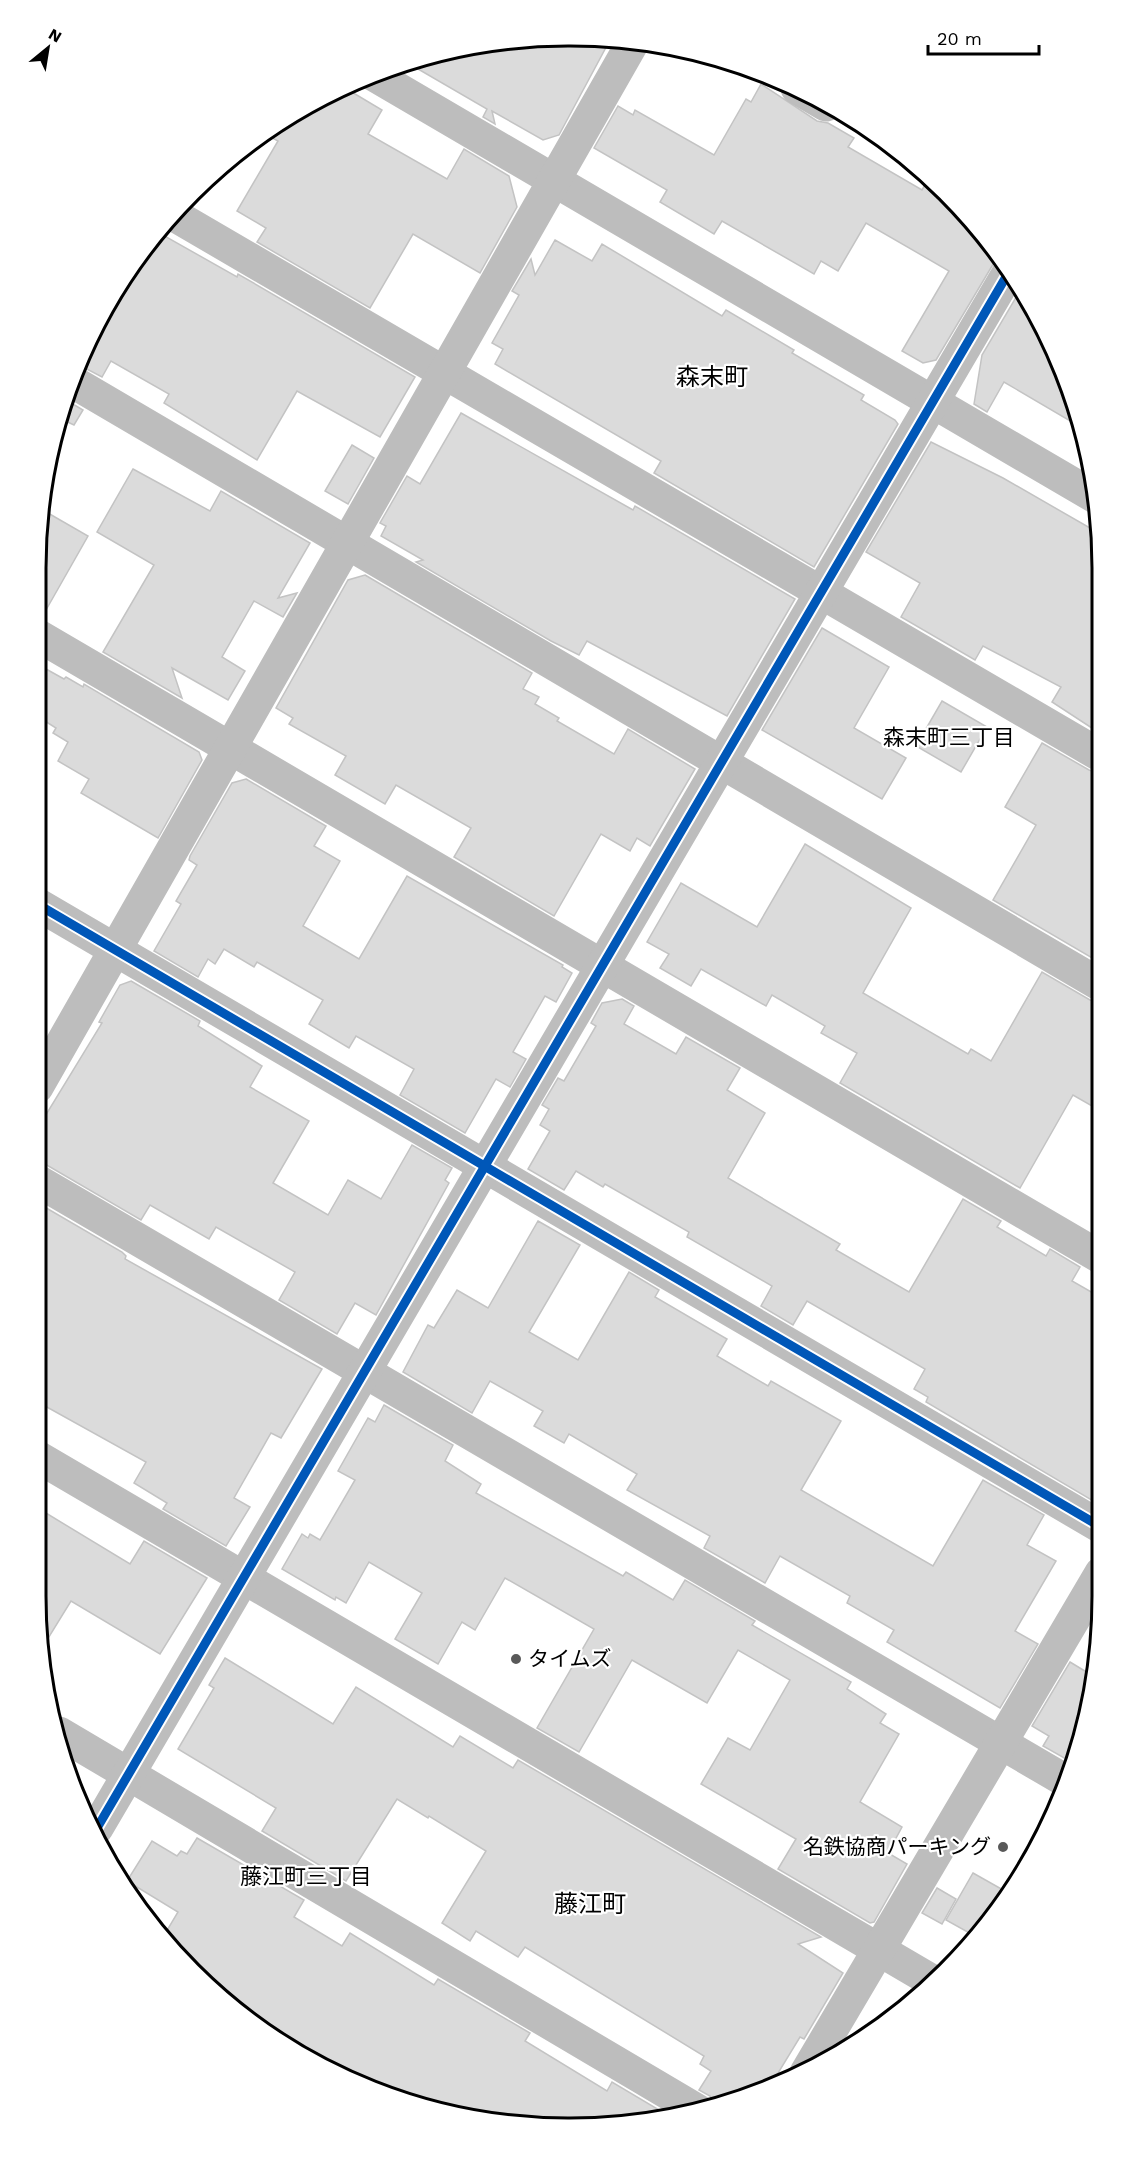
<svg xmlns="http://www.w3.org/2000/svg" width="1138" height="2165" font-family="'Work Sans','Noto Sans JP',sans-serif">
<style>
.building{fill:#dbdbdb;stroke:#c3c3c3;stroke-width:1.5}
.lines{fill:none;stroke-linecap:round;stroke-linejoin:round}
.minor{stroke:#bdbdbd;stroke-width:33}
.cycleway-casing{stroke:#fff;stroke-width:13}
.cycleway{stroke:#0057b8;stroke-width:9}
.poi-dot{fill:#595959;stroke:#fff;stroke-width:2}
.labels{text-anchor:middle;stroke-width:4.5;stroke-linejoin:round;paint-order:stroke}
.poi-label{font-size:21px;fill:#000;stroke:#fff;text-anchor:start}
.neighbourhood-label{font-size:22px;fill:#000;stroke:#fff}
.quarter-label{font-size:24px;fill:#000;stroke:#fff}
.rim{fill:none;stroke:#000;stroke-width:3}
</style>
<rect width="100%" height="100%" fill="#fff"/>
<g class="building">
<path d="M604,37L611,38L559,135L543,140L492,111L495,124L483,117L487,109L406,62L500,41Z"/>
<path d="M761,84L817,121L828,123L854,138L848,147L922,190L929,178L998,256L936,360L923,363L902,351L949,271L866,223L838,271L821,261L814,274L722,221L714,234L660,202L667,190L594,148L618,106L633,115L635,110L714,155L746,99L751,102Z"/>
<path d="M345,88L382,110L368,134L447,179L464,149L509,176L517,207L480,273L413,234L370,308L257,242L266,228L237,211L278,141L265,134L303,107Z"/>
<path d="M156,234L162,238L163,235L237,277L238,274L415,377L380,437L297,391L257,460L164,403L169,394L111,361L102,377L79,365L91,333L146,244Z"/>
<path d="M555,240L592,261L602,244L722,316L726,310L794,350L792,353L864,395L861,400L895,420L898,424L814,567L654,473L661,461L495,364L503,349L492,343L519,295L512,291L531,259L535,275Z"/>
<path d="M1021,289L1062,365L1077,425L1004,382L987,412L974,404L982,355Z"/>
<path d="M66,400L83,410L74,425L59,418Z"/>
<path d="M461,413L633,510L635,506L795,599L727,716L587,641L579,655L551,641L416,562L423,560L381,536L386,526L380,523L407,476L420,484Z"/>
<path d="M931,442L1003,478L1097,532L1098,732L1052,702L1061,687L983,646L975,660L901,617L920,583L866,552Z"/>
<path d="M352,445L374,458L348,504L325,491Z"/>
<path d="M133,469L210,511L221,491L310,543L278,598L297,593L283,617L254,601L222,657L245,671L228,700L172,668L182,698L103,652L154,565L97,532Z"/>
<path d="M41,509L88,536L42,617L37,616V534Z"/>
<path d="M365,575L532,673L523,689L539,697L535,704L559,718L557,721L614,754L628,729L695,769L650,846L637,838L630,851L601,834L554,916L454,857L471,828L396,785L385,804L335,775L346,756L289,724L293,718L276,708L348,580Z"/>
<path d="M822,628L889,667L854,728L906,758L882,799L762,730Z"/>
<path d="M37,664L64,679L66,677L83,687L84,684L199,752L202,760L158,838L81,793L89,779L58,761L68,742L53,733L56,728L37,716Z"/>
<path d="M942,701L987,727L961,772L916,746Z"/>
<path d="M1042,743L1089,770L1098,773L1099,962L993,900L1036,825L1005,807Z"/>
<path d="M246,779L326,826L314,846L340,861L303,926L359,959L407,876L563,965L562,967L572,973L556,1002L545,996L513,1052L526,1059L510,1087L496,1079L465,1133L400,1095L414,1069L356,1036L349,1048L309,1024L323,1000L257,962L254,967L224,949L215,964L208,959L198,977L154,951L181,904L176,901L197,865L189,860L190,856L232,783Z"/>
<path d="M805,844L911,908L863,993L968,1054L971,1049L991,1061L1042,972L1090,1000L1099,1003V1110L1073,1095L1020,1188L840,1083L857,1053L821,1033L825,1026L772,995L766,1006L701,969L691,986L660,968L669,954L647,942L681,883L757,927Z"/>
<path d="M131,981L200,1021L198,1026L262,1066L250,1087L309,1121L273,1183L328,1215L348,1180L381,1199L412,1145L452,1168L445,1180L449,1183L376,1315L355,1303L337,1334L279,1300L295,1272L216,1227L209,1239L150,1205L141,1220L45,1164L36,1161V1131L102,1023L99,1022L120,985Z"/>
<path d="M622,999L634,1006L624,1024L676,1054L686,1037L740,1068L727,1090L765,1113L728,1178L840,1244L836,1250L909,1292L963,1199L1001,1221L997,1227L1046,1256L1050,1249L1080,1267L1072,1281L1100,1297V1505L926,1402L928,1397L914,1389L925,1369L807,1301L793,1325L761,1306L772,1286L687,1237L689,1232L605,1184L603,1187L576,1171L564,1190L528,1169L550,1131L540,1125L549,1109L542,1105L558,1078L564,1081L596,1026L591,1023L602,1003Z"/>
<path d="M36,1202L122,1252L126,1256L125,1259L322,1369L281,1438L271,1433L234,1498L250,1507L226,1546L163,1509L167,1503L134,1483L146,1462L36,1401Z"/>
<path d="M538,1221L580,1245L529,1332L578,1360L629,1272L659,1290L655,1297L727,1339L717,1356L768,1386L771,1381L841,1421L801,1490L933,1566L983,1480L1044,1515L1027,1545L1056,1561L1015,1631L1038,1644L1000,1708L887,1642L894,1630L847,1603L850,1596L780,1556L765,1583L704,1548L710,1536L627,1490L637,1474L569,1434L564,1443L534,1426L543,1411L490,1381L472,1413L403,1372L428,1325L434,1328L457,1290L488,1308Z"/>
<path d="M384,1405L453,1445L445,1461L481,1484L476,1493L623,1576L626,1572L673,1600L685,1580L755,1621L752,1625L851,1682L847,1689L886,1714L880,1723L899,1734L860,1802L902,1827L888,1853L907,1864L874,1922L870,1923L778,1869L796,1839L701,1784L728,1738L750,1750L790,1680L738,1650L707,1703L632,1660L579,1752L537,1728L594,1629L505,1578L475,1630L462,1622L438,1664L395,1639L422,1593L369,1562L346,1603L336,1597L335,1600L282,1569L302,1534L308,1538L310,1534L320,1540L355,1480L338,1471L368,1418L375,1422Z"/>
<path d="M36,1507L130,1564L144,1541L207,1578L160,1654L71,1601L44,1645L36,1596Z"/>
<path d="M225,1658L333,1724L356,1687L453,1747L460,1736L513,1768L518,1760L821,1937L798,1944L843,1973L804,2039L800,2037L769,2088L717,2107L710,2096L699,2090L711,2071L700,2064L704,2056L525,1947L518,1957L476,1931L470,1941L442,1923L486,1851L429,1816L428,1818L397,1799L346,1881L262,1831L276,1808L178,1749L214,1688L209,1685Z"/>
<path d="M1070,1662L1093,1676L1084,1733L1073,1763L1043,1746L1049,1736L1032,1726Z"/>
<path d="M197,1838L304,1900L294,1917L342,1946L350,1933L434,1985L438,1979L530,2033L525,2041L607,2091L612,2082L671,2117L603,2128L431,2111L273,2039L163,1937L178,1912L127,1881L152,1841L177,1856L181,1851L187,1854Z"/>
<path d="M973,1873L1005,1891L973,1935L946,1920Z"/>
<path d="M937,1888L956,1899L942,1924L922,1913Z"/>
</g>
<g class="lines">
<g class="minor">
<path d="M374,75L1097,498"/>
<path d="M797,88L826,105"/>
<path d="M174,215L1098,754"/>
<path d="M73,382L1099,984"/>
<path d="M37,635L1100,1257"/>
<path d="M37,904L1101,1527"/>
<path d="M37,1087L633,42"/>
<path d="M36,1180L1066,1781"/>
<path d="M36,1456L934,1982"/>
<path d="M59,1733L700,2112"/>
<path d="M97,1828L1010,270"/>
<path d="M806,2073L1101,1573"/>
</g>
<defs>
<g id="cycleway">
<path d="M37,904L1101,1527"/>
<path d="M97,1828L1010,270"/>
</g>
</defs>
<use href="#cycleway" class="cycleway-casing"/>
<use href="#cycleway" class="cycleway"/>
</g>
<g class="poi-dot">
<circle cx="516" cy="1659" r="6"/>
<circle cx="1003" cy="1847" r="6"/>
</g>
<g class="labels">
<g class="poi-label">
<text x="528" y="1666">タイムズ</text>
<text x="991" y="1854" text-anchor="end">名鉄協商パーキング</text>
</g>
<g class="neighbourhood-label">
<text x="949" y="745">森末町三丁目</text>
<text x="306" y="1884">藤江町三丁目</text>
</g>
<g class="quarter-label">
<text x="712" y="385">森末町</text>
<text x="590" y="1912">藤江町</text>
</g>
</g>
<path d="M0 0H1138V2165H0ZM568 46H570A522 522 0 0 1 1092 568V1596A522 522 0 0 1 570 2118H568A522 522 0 0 1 46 1596V568A522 522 0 0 1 568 46Z" fill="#fff" fill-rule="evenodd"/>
<path class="rim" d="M568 46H570A522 522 0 0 1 1092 568V1596A522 522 0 0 1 570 2118H568A522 522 0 0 1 46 1596V568A522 522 0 0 1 568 46Z"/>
<g transform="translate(48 48) rotate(30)" stroke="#ffffff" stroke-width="4.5" paint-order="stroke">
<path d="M0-4.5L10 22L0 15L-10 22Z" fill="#000000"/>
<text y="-9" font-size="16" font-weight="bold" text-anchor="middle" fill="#000000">N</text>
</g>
<path d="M928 45v9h111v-9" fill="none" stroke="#000000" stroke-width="3"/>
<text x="937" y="45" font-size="18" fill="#000000" stroke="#ffffff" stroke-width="4.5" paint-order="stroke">20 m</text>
</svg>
